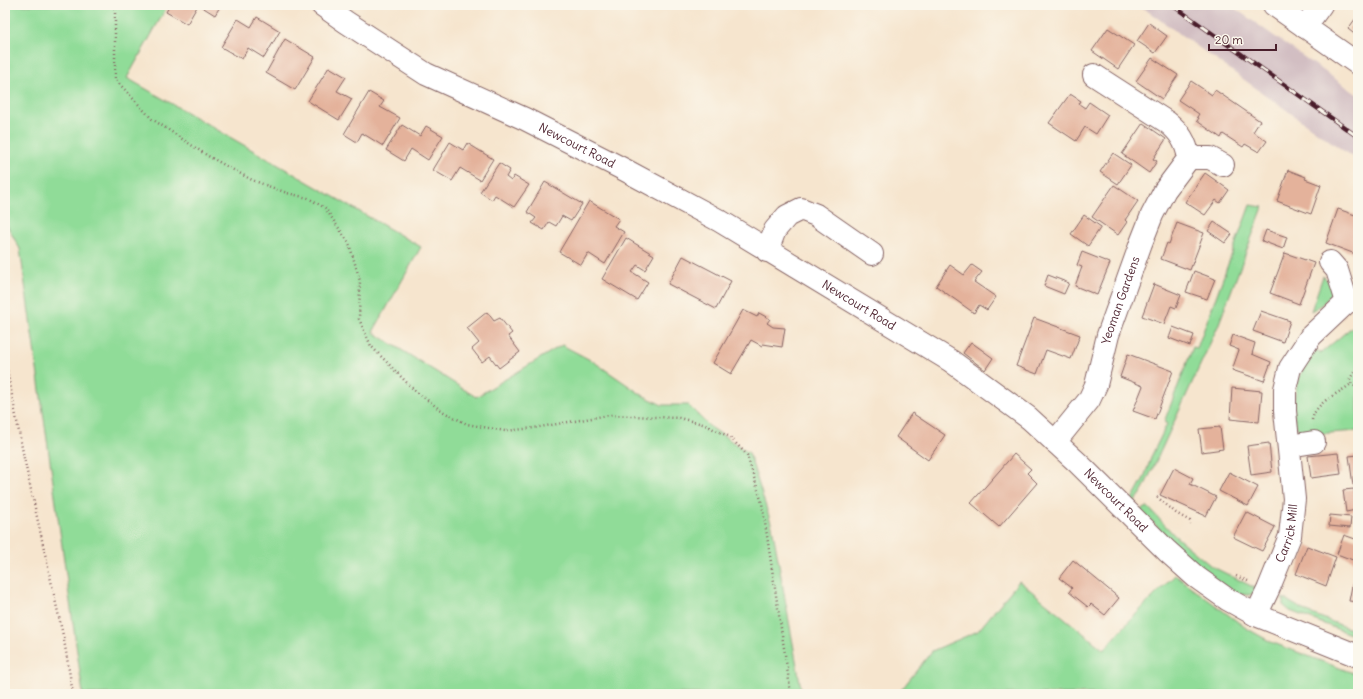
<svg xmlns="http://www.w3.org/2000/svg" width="1363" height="699" font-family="Delius,sans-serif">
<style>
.industrial{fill:#d2bec2}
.green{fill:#90dc98;stroke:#6d7e62}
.building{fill:#e4b29b}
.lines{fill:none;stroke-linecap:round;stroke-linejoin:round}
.minor-casing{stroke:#866464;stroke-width:24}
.path{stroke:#866464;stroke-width:2.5;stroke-dasharray:1 3;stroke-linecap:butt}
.minor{stroke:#fff;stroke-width:22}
.rail-casing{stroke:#4a1f2b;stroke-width:4.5}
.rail{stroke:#fbf7ec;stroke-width:3;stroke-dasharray:9;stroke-linecap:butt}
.labels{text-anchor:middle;stroke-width:3;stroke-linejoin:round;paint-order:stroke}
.street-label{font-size:12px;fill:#4a1f2b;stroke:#fbf7ec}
</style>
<rect width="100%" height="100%" fill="#fbf7ec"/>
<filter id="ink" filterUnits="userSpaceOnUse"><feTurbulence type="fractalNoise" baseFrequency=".025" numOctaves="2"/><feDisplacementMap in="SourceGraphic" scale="8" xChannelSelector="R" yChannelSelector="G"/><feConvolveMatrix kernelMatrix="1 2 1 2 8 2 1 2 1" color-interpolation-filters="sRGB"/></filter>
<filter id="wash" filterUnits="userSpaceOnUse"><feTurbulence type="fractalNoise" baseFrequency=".012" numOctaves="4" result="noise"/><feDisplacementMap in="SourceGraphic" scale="16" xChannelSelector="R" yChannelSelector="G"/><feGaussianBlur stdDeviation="0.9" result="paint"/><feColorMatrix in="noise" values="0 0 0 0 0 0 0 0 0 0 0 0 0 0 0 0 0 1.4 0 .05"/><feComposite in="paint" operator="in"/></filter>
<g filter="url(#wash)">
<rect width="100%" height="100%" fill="#f6e5ce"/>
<path class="industrial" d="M1139,5H1230L1358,95V161Z"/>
<g class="green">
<path d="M5,5H168L127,78L421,247L373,332L476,397L562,345L594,362L642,395L662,405H688L709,426L749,453L772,526L802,694H83L20,249L5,222Z"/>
<path d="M1250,205L1263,207L1218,326L1141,494L1133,504L1131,501L1144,478L1152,455L1167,424L1164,422L1193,347L1197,348Z"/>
<path d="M1323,276C1341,291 1326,303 1311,311Z"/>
<path d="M1358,322V431L1301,435C1289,417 1294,390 1302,371C1305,363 1311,356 1315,349L1321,353Z"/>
<path d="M1148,507L1175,536L1211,566L1259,590C1255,593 1252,595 1247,595C1220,595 1160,529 1140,510Z"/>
<path d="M1175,575L1246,628L1271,642L1358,675V694H898L932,651L978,631L1019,581L1104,650L1130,620Z"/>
<path d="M1283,598L1307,612L1358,632V637L1290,611L1283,605Z"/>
</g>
<g id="blocks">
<g class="building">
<path d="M170,5H198L187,24L166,12Z"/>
<path d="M199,5H221L215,15Z"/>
<path d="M1358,15V37L1348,29Z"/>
<path d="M257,17L280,31L264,58L248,48L242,59L221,47L238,19L251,27Z"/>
<path d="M1149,23L1167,36L1155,53L1137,41Z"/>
<path d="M1108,28L1134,45L1118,69L1092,51Z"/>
<path d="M285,39L315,57L295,90L266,73Z"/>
<path d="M1152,58L1178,75L1162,99L1136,81Z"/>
<path d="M329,67L346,77L337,91L352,99L339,120L308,101Z"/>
<path d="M1191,81L1212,95L1215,90L1260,121L1253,132L1267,141L1259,152L1245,144L1243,147L1223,134L1221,138L1197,121L1199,118L1197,117L1199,114L1178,100Z"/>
<path d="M369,92L384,101L380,107L400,118L383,146L362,133L357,142L344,134Z"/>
<path d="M1070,94L1081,101L1079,104L1085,108L1089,102L1108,115L1096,134L1085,127L1076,141L1049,123Z"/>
<path d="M1143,123L1166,139L1153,159L1157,161L1149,173L1122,154Z"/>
<path d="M402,125L420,136L426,126L443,136L428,160L411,149L404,161L386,150Z"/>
<path d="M450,142L463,150L467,143L493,159L480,180L460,168L452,181L433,170Z"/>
<path d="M1113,153L1131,165L1118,184L1100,172Z"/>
<path d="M499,163L510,170L506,177L511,181L514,176L529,185L514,207L495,195L492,200L480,192Z"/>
<path d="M1288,170L1306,177L1305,179L1321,185L1311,214L1277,201Z"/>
<path d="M1205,173L1229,190L1220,203L1216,200L1205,215L1185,202Z"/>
<path d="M545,182L582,204L571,221L562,216L556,226L549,222L544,230L532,223L536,218L527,212Z"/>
<path d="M1114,185L1138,201L1125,220L1127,222L1118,235L1092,217Z"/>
<path d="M589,201L619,219L614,226L624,232L605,264L588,253L581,265L559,252Z"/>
<path d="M1338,209L1358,216V255L1326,243Z"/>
<path d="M1084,215L1101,227L1088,246L1071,234Z"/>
<path d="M1214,222L1232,234L1225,243L1208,231Z"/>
<path d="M1177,223L1204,233L1190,270L1161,259L1167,243L1169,244Z"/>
<path d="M1266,230L1287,237L1283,249L1262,241Z"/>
<path d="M626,238L654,255L645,270L637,265L632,272L648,282L637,300L602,279Z"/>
<path d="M1082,252L1110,263L1097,295L1075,286L1082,267L1077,265Z"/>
<path d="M1285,253L1314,263L1299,304L1270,293Z"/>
<path d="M683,256L731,281L716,309L668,284Z"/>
<path d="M950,265L964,275L972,265L982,272L974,282L996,297L987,310L979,305L974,313L936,286Z"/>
<path d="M1194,271L1215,279L1207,299L1186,292Z"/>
<path d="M1048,275L1069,283L1064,294L1044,286Z"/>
<path d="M1154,284L1181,295L1176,308L1171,306L1164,324L1142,316Z"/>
<path d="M743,310L757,317L759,313L770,319L767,323L773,327L785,328L782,347L763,344L762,346L751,340L731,374L713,363Z"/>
<path d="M1261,311L1290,321L1283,342L1253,331Z"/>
<path d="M487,312L494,321L500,318L512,333L508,336L520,352L499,368L490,356L482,362L472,349L479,343L467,328Z"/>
<path d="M1034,318L1080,335L1071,359L1046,350L1037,374L1016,366Z"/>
<path d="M1173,327L1194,335L1190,346L1169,338Z"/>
<path d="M1233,335L1255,343L1252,354L1271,362L1264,381L1232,370L1239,350L1229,346Z"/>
<path d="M971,342L993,358L985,370L963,353Z"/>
<path d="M1128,354L1173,371L1155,419L1133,411L1143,386L1120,377Z"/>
<path d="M1232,388L1262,391L1259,422L1230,419Z"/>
<path d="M912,413L945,435L928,460L896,437Z"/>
<path d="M1220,427L1223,449L1202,452L1199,429Z"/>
<path d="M1269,443L1272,472L1251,475L1247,446Z"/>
<path d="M1338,453L1341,474L1311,478L1308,456Z"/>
<path d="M1014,454L1031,469L1027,473L1037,483L999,527L971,503Z"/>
<path d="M1358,455V484L1353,485L1349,456Z"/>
<path d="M1174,468L1193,478L1190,484L1216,497L1206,516L1160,495Z"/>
<path d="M1229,472L1258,487L1248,506L1219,491Z"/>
<path d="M1354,489L1356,510L1346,512L1343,490Z"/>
<path d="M1246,512L1275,527L1262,551L1233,537Z"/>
<path d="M1330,515L1351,517L1350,528L1329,526Z"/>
<path d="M1344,535L1358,540V562L1337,554Z"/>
<path d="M1307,546L1336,557L1326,586L1296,574Z"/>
<path d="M1073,560L1119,598L1105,615L1091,604L1088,607L1069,592L1072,588L1059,578Z"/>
<path d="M1355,571L1358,572V602L1349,601Z"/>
</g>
</g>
</g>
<g filter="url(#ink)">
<use href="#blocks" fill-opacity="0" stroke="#866464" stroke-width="1"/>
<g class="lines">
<defs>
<g id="minor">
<path id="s1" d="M322,5L346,22L426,74L525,119L625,170L720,221L951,361L1029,418L1078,463L1167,551L1196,577L1227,599L1256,615L1358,656"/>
<path d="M1274,5L1358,64"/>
<path d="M1305,27L1321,5"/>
<path d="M1189,158H1210L1223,165"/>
<path d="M767,251L775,230L787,216L801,209L816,215L872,254"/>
<path d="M1330,262L1337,270L1347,302"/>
<path id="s2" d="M1055,442L1089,400L1096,385L1108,335L1141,243L1152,215L1165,190L1189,158C1186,142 1180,132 1167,122L1094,75"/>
<path d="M1289,446L1314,442"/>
<path id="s3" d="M1256,615L1268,590L1290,536L1294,499L1285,411V389L1290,368L1311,336L1347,302L1358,300"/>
</g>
</defs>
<use href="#minor" class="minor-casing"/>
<g class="path">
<path d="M115,5V79L152,119L208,156L252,180L287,193L308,198L325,208L349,243L360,281L359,319L371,346L414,390L442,411L467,424L505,431L534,428L609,415L679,418L703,424L730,437L747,455L762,503L791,694"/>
<path d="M5,359L24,458L64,640L73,694"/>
<path d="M1358,371L1354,372L1350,379C1351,384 1353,386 1358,387"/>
<path d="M1312,420C1316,401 1337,395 1351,384"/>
<path d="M1157,497L1176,513L1190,521L1191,524"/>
<path d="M1236,576L1248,581"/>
</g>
<use href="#minor" class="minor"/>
<defs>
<path id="rail" d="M1172,5L1358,137"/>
</defs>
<use href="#rail" class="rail-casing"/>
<use href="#rail" class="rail"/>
</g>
</g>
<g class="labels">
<g class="street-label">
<text dy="4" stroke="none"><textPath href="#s1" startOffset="292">Newcourt Road</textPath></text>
<text dy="4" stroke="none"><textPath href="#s2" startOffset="159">Yeoman Gardens</textPath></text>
<text dy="4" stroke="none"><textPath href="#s1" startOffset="616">Newcourt Road</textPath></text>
<text dy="4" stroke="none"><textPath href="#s1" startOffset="940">Newcourt Road</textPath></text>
<text dy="4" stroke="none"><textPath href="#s3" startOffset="88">Carrick Mill</textPath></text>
</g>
</g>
<rect width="1363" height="699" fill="none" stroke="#fbf7ec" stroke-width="20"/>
<path d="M1209 44v6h67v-6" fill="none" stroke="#4a1f2b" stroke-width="2"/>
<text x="1215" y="44" font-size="12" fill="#4a1f2b" stroke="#fbf7ec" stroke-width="3" paint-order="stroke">20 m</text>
</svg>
